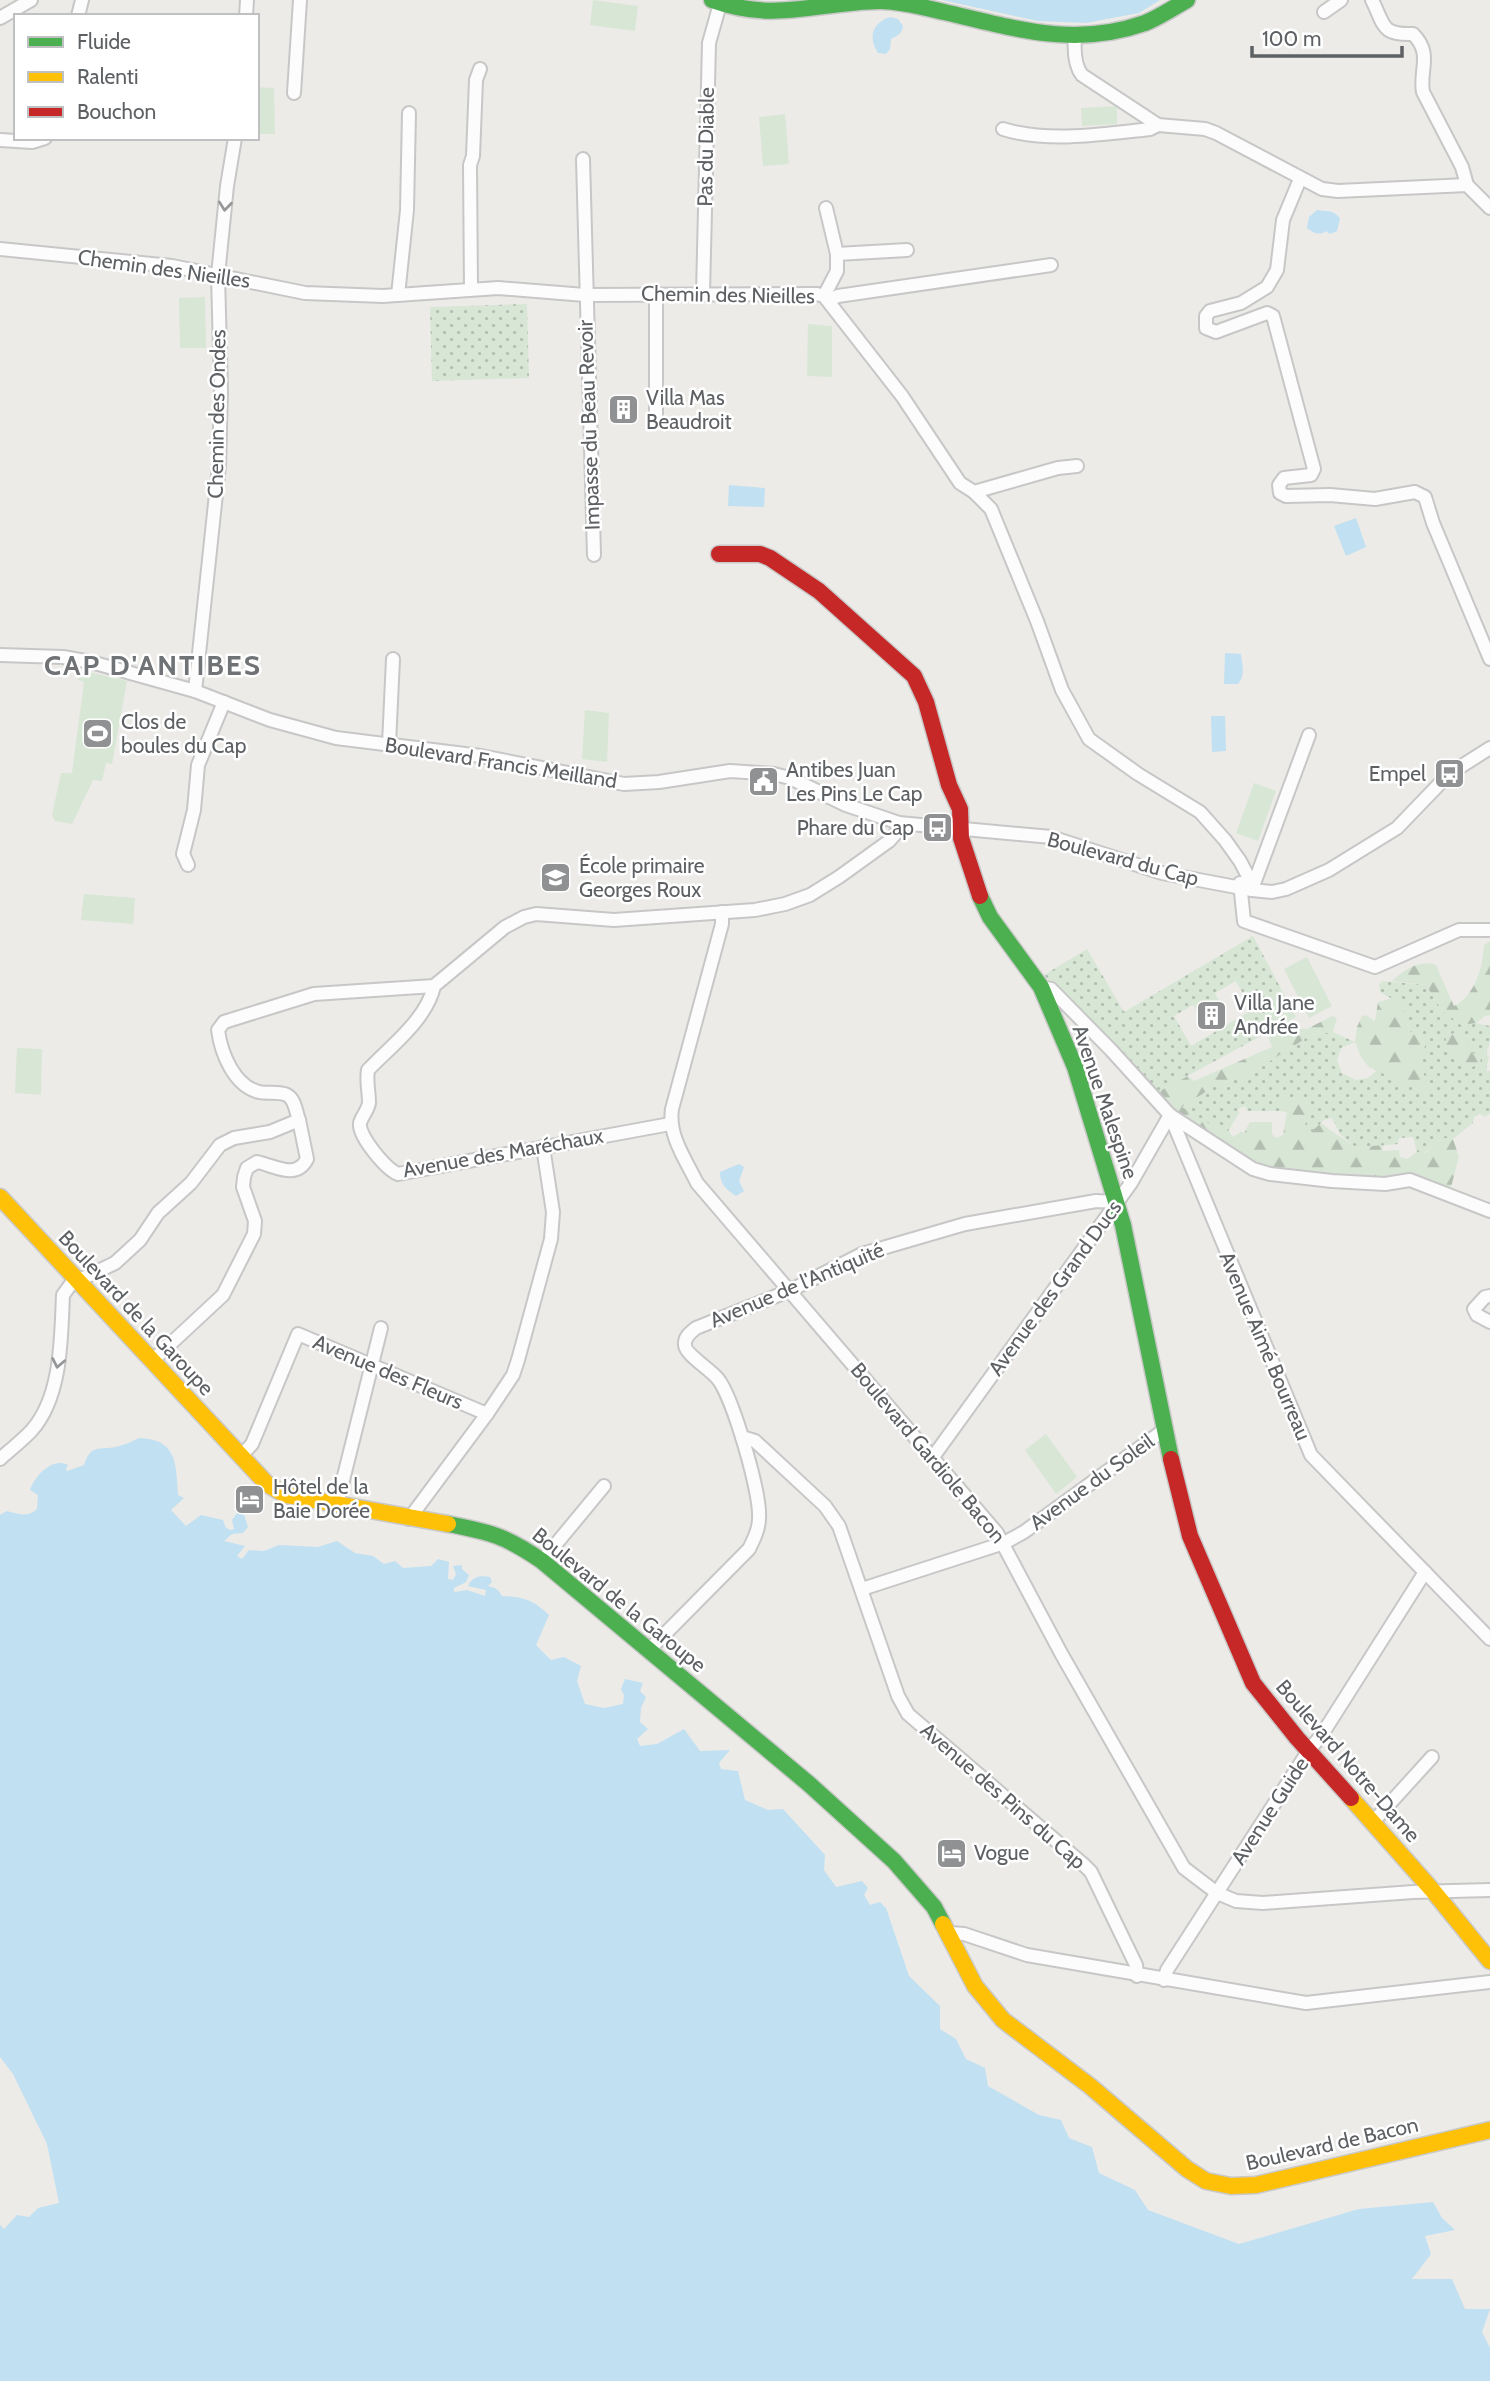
<svg xmlns="http://www.w3.org/2000/svg" width="1490" height="2381" font-family="Cabin,sans-serif">
<style>
.grass{fill:url(#grass-dots);fill-rule:evenodd}
.forest{fill:url(#forest-firs)}
.pitch{fill:#d8e6d5}
.water{fill:#c1e0f1}
.lines{fill:none;stroke-linecap:round;stroke-linejoin:round}
.street-casing{stroke:#c7c7c7;stroke-width:16}
.fast-casing{stroke:#c9c9c9;stroke-width:19}
.slow-casing{stroke:#c9c9c9;stroke-width:19}
.jam-casing{stroke:#c9c9c9;stroke-width:19}
.street{stroke:#fcfcfc;stroke-width:12}
.fast{stroke:#4caf50;stroke-width:16}
.slow{stroke:#ffc107;stroke-width:16}
.jam{stroke:#c62828;stroke-width:16}
.oneway{stroke:#959799}
.labels{text-anchor:middle;stroke-width:5;stroke-linejoin:round;paint-order:stroke}
.street-label{font-size:21px;fill:#5e6164;stroke:#fff}
.poi-label{font-size:21px;fill:#5e6164;stroke:#fff;text-anchor:start}
.district-label{font-size:28px;font-weight:bold;letter-spacing:2px;fill:#6f7376;stroke:#fff}
</style>
<defs>
<pattern id="grass-dots" width="8" height="8" patternUnits="userSpaceOnUse" patternTransform="scale(1.75)"><rect width="8" height="8" fill="#d8e6d5"/><path d="M2 2h.1M6 6h.1" fill="none" stroke="#b2beb0" stroke-width="1.8" stroke-linecap="round"/></pattern>
<pattern id="forest-firs" width="22" height="20" patternUnits="userSpaceOnUse" patternTransform="scale(1.75)"><rect width="22" height="20" fill="#d8e6d5"/><path d="M5 1l3.5 6h-7zM16 11l3.5 6h-7z" fill="#b2beb0"/></pattern>
</defs>
<rect width="100%" height="100%" fill="#ecebe8"/>
<g class="grass">
<path d="M527,304L529,378L432,381L430,307Z"/>
<path d="M1253,936L1296,1017L1156,1093L1122,1054L1044,975L1087,949L1124,1012ZM1236,981L1252,1010L1191,1046L1174,1016L1193,1005L1198,1013L1219,1001L1215,993Z"/>
<path d="M1383,981L1426,985L1441,1009L1461,1025L1476,1023L1490,1026V1041L1486,1055L1489,1056L1486,1070L1490,1071V1113L1485,1117L1480,1114L1474,1117L1473,1123L1453,1139L1442,1138L1423,1154L1417,1152L1413,1137L1399,1138L1398,1144L1356,1148L1340,1134L1332,1118L1324,1120L1308,1136L1302,1133C1303,1123 1311,1118 1311,1107L1303,1100L1284,1099L1280,1104V1111H1247L1245,1106L1238,1109L1239,1113L1226,1135L1182,1107L1218,1084L1232,1081L1251,1073L1311,1035L1333,1032L1355,1042L1341,1048L1337,1060L1342,1073L1356,1080L1368,1078L1377,1070L1421,1091V1059L1425,1045L1418,1035L1409,1031L1403,1005L1380,992L1379,984Z"/>
</g>
<g class="forest">
<path d="M1490,941V1015L1485,1016L1476,1023L1461,1025L1441,1009L1426,985L1392,981C1403,970 1421,959 1436,965L1454,1006C1475,996 1483,967 1484,945Z"/>
<path d="M1392,998L1403,1005L1409,1031L1418,1035L1425,1045C1419,1066 1421,1071 1432,1089L1421,1091L1369,1067L1362,1059L1355,1042L1357,1027L1362,1016L1366,1015L1375,1021L1378,1002Z"/>
<path d="M1332,1016L1337,1018L1333,1032L1311,1035L1251,1073L1232,1081L1218,1084L1182,1107L1226,1134L1228,1130L1233,1137L1241,1132L1244,1133L1250,1122H1272V1134L1276,1138L1283,1135L1287,1112L1280,1111V1104L1284,1099L1303,1100L1311,1107C1311,1119 1303,1123 1303,1133L1308,1135L1321,1123C1333,1133 1344,1138 1356,1148L1382,1145L1383,1151L1399,1150L1400,1157L1407,1159L1417,1152L1424,1154L1442,1138L1453,1139L1459,1157L1451,1187L1441,1190L1410,1180L1270,1174L1170,1115L1156,1093L1188,1076L1194,1081L1272,1047L1267,1033L1289,1021L1297,1029H1307Z"/>
<path d="M1454,1033L1462,1036L1472,1053L1478,1054L1481,1061L1471,1068C1456,1064 1440,1052 1447,1035Z"/>
</g>
<g class="pitch">
<path d="M593,0L638,6L635,31L590,25Z"/>
<path d="M257,87L274,88L275,134H257Z"/>
<path d="M1117,106V124L1082,126L1081,108Z"/>
<path d="M785,114L789,164L763,166L759,117Z"/>
<path d="M205,297L206,348H180L179,298Z"/>
<path d="M808,324L832,326V377L807,376Z"/>
<path d="M80,670L127,681L112,764L106,763L102,781L93,780L72,824L55,821L52,815L61,773H72L84,682L78,680Z"/>
<path d="M585,710L609,713L607,762L582,759Z"/>
<path d="M1254,783L1276,791L1258,841L1236,833Z"/>
<path d="M84,894L135,898L133,924L81,920Z"/>
<path d="M1307,957L1332,1006L1309,1018L1284,969Z"/>
<path d="M17,1048L42,1049L41,1095L15,1093Z"/>
<path d="M1046,1434L1077,1477L1056,1494L1025,1450Z"/>
</g>
<g class="water">
<path d="M942,0H1160L1139,13L1086,23L1038,21Z"/>
<path d="M890,17L898,19L903,26C902,34 898,35 891,39L890,49L886,54L878,53C868,37 872,23 890,17Z"/>
<path d="M1317,210C1327,212 1334,209 1340,219L1337,231L1330,234L1326,231C1320,236 1313,233 1307,228L1309,217Z"/>
<path d="M729,485L765,488L764,507L728,506Z"/>
<path d="M1356,518L1366,547L1346,556L1334,526Z"/>
<path d="M1225,653L1241,654C1242,666 1246,674 1238,684H1224Z"/>
<path d="M1211,716H1225L1226,751L1212,752Z"/>
<path d="M739,1164L744,1167L739,1181L744,1191L736,1196C726,1189 720,1185 720,1172Z"/>
<path d="M139,1438C177,1439 176,1463 178,1495L184,1498L171,1510L186,1526L201,1515L223,1520L226,1528L231,1530L234,1529L232,1520L239,1510L244,1515L248,1527L243,1533L232,1534L224,1541L245,1546L237,1556L242,1559L249,1550L264,1551L279,1545L318,1547L337,1541L355,1553L373,1556L384,1564L395,1561L403,1568L431,1566L438,1559L449,1562L448,1579L453,1580L456,1574L453,1566L462,1565V1569L469,1575L466,1582L454,1588V1592L467,1590L485,1596L486,1590L468,1586C472,1576 481,1575 490,1577L492,1582L488,1586C496,1588 497,1588 502,1596C524,1597 533,1600 549,1615L536,1645L551,1660L564,1657L581,1666L577,1681L585,1704L604,1708L623,1704L624,1695L621,1689L625,1679L643,1683L640,1691L646,1697L641,1708L640,1722L648,1729L637,1739L640,1746L657,1744L684,1729L700,1751L730,1750L719,1763L721,1769L738,1771L745,1800L768,1810L783,1809L825,1855L824,1870L836,1887L862,1881L868,1888L864,1895L870,1905L880,1902L886,1908L909,1976L940,2006V2029L956,2039L966,2059L985,2068L988,2086L1039,2115L1061,2120L1069,2138L1092,2147L1099,2173L1135,2190L1148,2210L1239,2244L1359,2209L1433,2202L1442,2218L1455,2230L1425,2236L1431,2254L1412,2279H1452L1465,2309H1490L1482,2332L1490,2348V2381H0V2225L4,2229L17,2215L29,2217L38,2208L59,2203L47,2144L13,2074L0,2057V1515L7,1511C18,1514 28,1518 37,1509L38,1495L30,1490C35,1476 52,1457 68,1465L66,1469L67,1471L84,1465C91,1444 99,1450 116,1447C124,1445 132,1442 139,1438Z"/>
</g>
<g class="lines">
<defs>
<g id="street">
<path d="M1372,0C1385,26 1381,35 1413,34C1433,54 1419,70 1423,92L1462,167L1467,185"/>
<path d="M1324,12L1341,0"/>
<path d="M78,16L82,0"/>
<path d="M246,16L247,0"/>
<path d="M0,18L31,0"/>
<path d="M1075,37C1074,50 1074,65 1082,75L1158,125L1205,129L1216,133L1322,189L1338,191L1467,185L1490,208"/>
<path d="M294,93L300,0"/>
<path d="M1003,129C1047,143 1105,134 1150,129L1158,125"/>
<path d="M0,140L32,142L45,138"/>
<path d="M583,159L594,555"/>
<path d="M1300,179L1283,220L1277,270L1267,287L1241,303L1210,311L1206,316V328L1216,332L1267,313L1273,316L1314,469L1311,475L1284,478L1279,485L1280,493L1286,496L1330,495L1375,499L1415,492L1425,497L1433,523L1490,659"/>
<path d="M826,208L837,254"/>
<path d="M0,249L172,266L305,293L383,296L498,288L585,295L817,294L824,296L902,396L960,483L974,492L991,509L1037,621L1062,690L1089,739L1138,774L1200,812L1225,840L1240,861L1250,880L1252,890"/>
<path d="M471,289L470,165L473,156L476,80L480,69"/>
<path d="M703,293L709,43L720,4"/>
<path d="M398,295L407,210L409,113"/>
<path d="M824,296L837,271V254L907,250"/>
<path d="M829,300L838,296L1051,265"/>
<path d="M656,415V293"/>
<path d="M974,492L1058,468L1077,466"/>
<path d="M0,655L63,657L91,662L195,691L270,720L336,738L481,756L624,784L659,782L730,771L774,774L790,778L846,805L899,823L1051,837L1162,873L1252,890L1272,892L1286,889L1329,870L1397,828L1449,774L1490,748"/>
<path d="M195,691L219,466L221,391L218,275L227,186L235,138"/>
<path d="M389,744L393,659"/>
<path d="M188,865L183,854L194,810L198,765L224,702"/>
<path d="M1240,883L1244,921L1375,967L1459,930H1490"/>
<path d="M1252,889L1309,735"/>
<path d="M722,912V924L672,1109C668,1136 686,1160 697,1183L997,1533L1062,1655L1184,1868L1217,1893L1236,1901L1263,1903L1413,1892L1490,1890"/>
<path d="M434,986C427,1019 391,1046 368,1070C366,1081 369,1091 369,1103C368,1110 362,1116 360,1123C358,1136 386,1169 398,1174L670,1124"/>
<path d="M1041,987L1051,989L1111,1050L1170,1115L1253,1169L1270,1174L1332,1181L1385,1184L1410,1180L1490,1211"/>
<path d="M1170,1115L1311,1455L1490,1639"/>
<path d="M1490,1296L1485,1297L1474,1309L1477,1315L1490,1322"/>
<path d="M152,1361L223,1295L254,1234L255,1221L243,1187L244,1177L247,1168L257,1162C276,1166 296,1180 307,1159L299,1120"/>
<path d="M742,1437L755,1441L825,1506L839,1526L898,1696L908,1714L1083,1864L1091,1872L1136,1965L1137,1976"/>
<path d="M240,1457L252,1444L298,1334L487,1414"/>
<path d="M933,1457L1131,1183L1170,1115"/>
<path d="M0,1459C11,1449 23,1440 32,1430C62,1396 61,1337 63,1295L71,1284L115,1263L140,1240L158,1213L191,1183L220,1145L234,1138L270,1132L299,1120C296,1112 295,1099 287,1095C279,1091 268,1094 259,1092C234,1086 221,1053 218,1030L224,1022L314,994L434,986L505,927L524,917L536,914L614,920L755,910L785,904L810,895L839,877L889,841L897,832L899,823"/>
<path d="M337,1504L381,1328"/>
<path d="M409,1519L487,1414L513,1375L518,1360L551,1239L553,1212L543,1147"/>
<path d="M542,1561L604,1486"/>
<path d="M862,1589L1004,1543L1024,1532L1164,1430"/>
<path d="M648,1651L749,1549C754,1539 759,1529 759,1518C761,1494 733,1398 718,1379C711,1370 685,1354 685,1345C684,1337 691,1332 696,1328L791,1290L862,1254L965,1224L1096,1201L1117,1202"/>
<path d="M1373,1822L1432,1757"/>
<path d="M950,1933L964,1934L1027,1955L1306,2003L1490,1982"/>
<path d="M1164,1980L1167,1970L1309,1750L1321,1736L1425,1572"/>
</g>
<g id="fast">
<path d="M712,0C776,23 817,2 880,1C903,1 929,9 953,14C1020,30 1077,47 1145,23C1160,17 1173,8 1187,0"/>
<path d="M980,896L990,917L1041,987L1075,1067L1123,1225L1171,1459"/>
<path d="M448,1524C490,1532 506,1536 542,1561L809,1784L894,1861L934,1907L943,1924"/>
</g>
<g id="slow">
<path d="M0,1197L267,1484L286,1495L448,1524"/>
<path d="M1351,1798L1434,1892L1490,1961"/>
<path d="M943,1924L975,1986L1003,2020L1090,2086L1187,2169L1206,2181L1231,2186L1256,2185L1490,2130"/>
</g>
<g id="jam">
<path d="M719,554H760L770,558L819,591L914,676L926,702L949,785L960,809L961,838L980,896"/>
<path d="M1171,1459L1190,1536L1253,1683L1297,1738L1351,1798"/>
</g>
</defs>
<use href="#street" class="street-casing"/>
<use href="#fast" class="fast-casing"/>
<use href="#slow" class="slow-casing"/>
<use href="#jam" class="jam-casing"/>
<use href="#street" class="street"/>
<use href="#fast" class="fast"/>
<use href="#slow" class="slow"/>
<use href="#jam" class="jam"/>
</g>
<defs><path id="oneway-chevron" d="M-2-3.5L2.5 0L-2 3.5" fill="none" stroke-width="1.6" stroke-linecap="round" stroke-linejoin="round" transform="scale(1.75)"/></defs>
<g class="oneway">
<use href="#oneway-chevron" transform="translate(225 206) rotate(96)"/>
<use href="#oneway-chevron" transform="translate(58 1363) rotate(101)"/>
</g>
<defs>
<symbol id="building-square" viewBox="-11 -11 22 22"><rect x="-9" y="-9" width="18" height="18" rx="4" fill="#909192" stroke="#fff"/><path d="M-4-6H4V6H1V3H-1V6H-4ZM-2.5-4.3h1.7v1.8h-1.7ZM.8-4.3h1.7v1.8H.8ZM-2.5-1h1.7V.8h-1.7ZM.8-1h1.7V.8H.8Z" fill="#fff"/></symbol>
<symbol id="stadium-square" viewBox="-11 -11 22 22"><rect x="-9" y="-9" width="18" height="18" rx="4" fill="#909192" stroke="#fff"/><path d="M0-5a6.5 5 0 1 0 0 10a6.5 5 0 1 0 0-10ZM-3.5-1.8h7v3.6h-7Z" fill="#fff"/></symbol>
<symbol id="bus-square" viewBox="-11 -11 22 22"><rect x="-9" y="-9" width="18" height="18" rx="4" fill="#909192" stroke="#fff"/><path d="M-5-6H5V4H4V6H2V4H-2V6H-4V4H-5ZM-3.5-4V0h7V-4ZM-3.5 1.2v1.5H-2V1.2ZM2 1.2v1.5H3.5V1.2Z" fill="#fff"/></symbol>
<symbol id="civic-square" viewBox="-11 -11 22 22"><rect x="-9" y="-9" width="18" height="18" rx="4" fill="#909192" stroke="#fff"/><path d="M-.6-6.5H3V-4.5H.6V-3L4-1V1h2V6H-6V1h2V-1L-.6-3ZM-1.2 2.5V6h2.4V2.5Z" fill="#fff"/></symbol>
<symbol id="school-square" viewBox="-11 -11 22 22"><rect x="-9" y="-9" width="18" height="18" rx="4" fill="#909192" stroke="#fff"/><path d="M0-5L7-2L0 1L-7-2ZM-4 1L0 2.5L4 1V4Q0 6-4 4Z" fill="#fff"/></symbol>
<symbol id="hotel-square" viewBox="-11 -11 22 22"><rect x="-9" y="-9" width="18" height="18" rx="4" fill="#909192" stroke="#fff"/><path d="M-6-4.5h1.5V1H6V5H4.5V3h-9V5H-6ZM-4 0a1.8 1.8 0 1 1 3.6 0ZM.5 0V-2.5h3Q6-2.5 6 0Z" fill="#fff"/></symbol>
</defs>
<g fill-rule="evenodd">
<use href="#building-square" x="606" y="392" width="35" height="35"/>
<use href="#stadium-square" x="80" y="716" width="35" height="35"/>
<use href="#bus-square" x="1432" y="756" width="35" height="35"/>
<use href="#civic-square" x="746" y="764" width="35" height="35"/>
<use href="#bus-square" x="920" y="810" width="35" height="35"/>
<use href="#school-square" x="538" y="860" width="35" height="35"/>
<use href="#building-square" x="1194" y="998" width="35" height="35"/>
<use href="#hotel-square" x="232" y="1482" width="35" height="35"/>
<use href="#hotel-square" x="934" y="1836" width="35" height="35"/>
</g>
<g class="labels">
<g class="street-label">
<text transform="translate(706 147) rotate(-89)" y="7">Pas du Diable</text>
<text transform="translate(164 269) rotate(8)" y="7">Chemin des Nieilles</text>
<text transform="translate(728 295) rotate(1)" y="7">Chemin des Nieilles</text>
<text transform="translate(217 414) rotate(-89)" y="7">Chemin des Ondes</text>
<text transform="translate(589 425) rotate(-92)" y="7">Impasse du Beau Revoir</text>
<text transform="translate(501 763) rotate(9)" y="7">Boulevard Francis Meilland</text>
<text transform="translate(1123 859) rotate(15)" y="7">Boulevard du Cap</text>
<text transform="translate(1105 1102) rotate(71)" y="7">Avenue Malespine</text>
<text transform="translate(503 1153) rotate(-10)" y="7">Avenue des Maréchaux</text>
<text transform="translate(797 1285) rotate(-23)" y="7">Avenue de l'Antiquité</text>
<text transform="translate(1055 1288) rotate(-54)" y="7">Avenue des Grand Ducs</text>
<text transform="translate(136 1313) rotate(47)" y="7">Boulevard de la Garoupe</text>
<text transform="translate(1265 1346) rotate(67)" y="7">Avenue Aimé Bourreau</text>
<text transform="translate(388 1372) rotate(23)" y="7">Avenue des Fleurs</text>
<text transform="translate(928 1453) rotate(50)" y="7">Boulevard Gardiole Bacon</text>
<text transform="translate(1092 1482) rotate(-36)" y="7">Avenue du Soleil</text>
<text transform="translate(619 1600) rotate(39)" y="7">Boulevard de la Garoupe</text>
<text transform="translate(1348 1761) rotate(49)" y="7">Boulevard Notre-Dame</text>
<text transform="translate(1003 1796) rotate(41)" y="7">Avenue des Pins du Cap</text>
<text transform="translate(1270 1811) rotate(-57)" y="7">Avenue Guide</text>
<text transform="translate(1332 2144) rotate(-13)" y="7">Boulevard de Bacon</text>
</g>
<g class="poi-label">
<text x="646" y="405">Villa Mas<tspan x="646" dy="24">Beaudroit</tspan></text>
<text x="121" y="729">Clos de<tspan x="121" dy="24">boules du Cap</tspan></text>
<text x="786" y="777">Antibes Juan<tspan x="786" dy="24">Les Pins Le Cap</tspan></text>
<text x="1426" y="781" text-anchor="end">Empel</text>
<text x="914" y="835" text-anchor="end">Phare du Cap</text>
<text x="579" y="873">École primaire<tspan x="579" dy="24">Georges Roux</tspan></text>
<text x="1234" y="1010">Villa Jane<tspan x="1234" dy="24">Andrée</tspan></text>
<text x="273" y="1494">Hôtel de la<tspan x="273" dy="24">Baie Dorée</tspan></text>
<text x="974" y="1860">Vogue</text>
</g>
<g class="district-label">
<text x="153" y="675">CAP D'ANTIBES</text>
</g>
</g>
<rect x="14" y="14" width="245" height="126" fill="#ffffff" stroke="#bfc0c1" stroke-width="2"/>
<rect x="28" y="37" width="35" height="10" fill="#4caf50" stroke="#bfc0c1" stroke-width="2"/>
<text x="77" y="49" font-size="21" fill="#5e6164">Fluide</text>
<rect x="28" y="72" width="35" height="10" fill="#ffc107" stroke="#bfc0c1" stroke-width="2"/>
<text x="77" y="84" font-size="21" fill="#5e6164">Ralenti</text>
<rect x="28" y="107" width="35" height="10" fill="#c62828" stroke="#bfc0c1" stroke-width="2"/>
<text x="77" y="119" font-size="21" fill="#5e6164">Bouchon</text>
<path d="M1252 46v10h150v-10" fill="none" stroke="#5e6164" stroke-width="3.5"/>
<text x="1262" y="46" font-size="21" fill="#5e6164" stroke="#ffffff" stroke-width="5" paint-order="stroke">100 m</text>
</svg>
